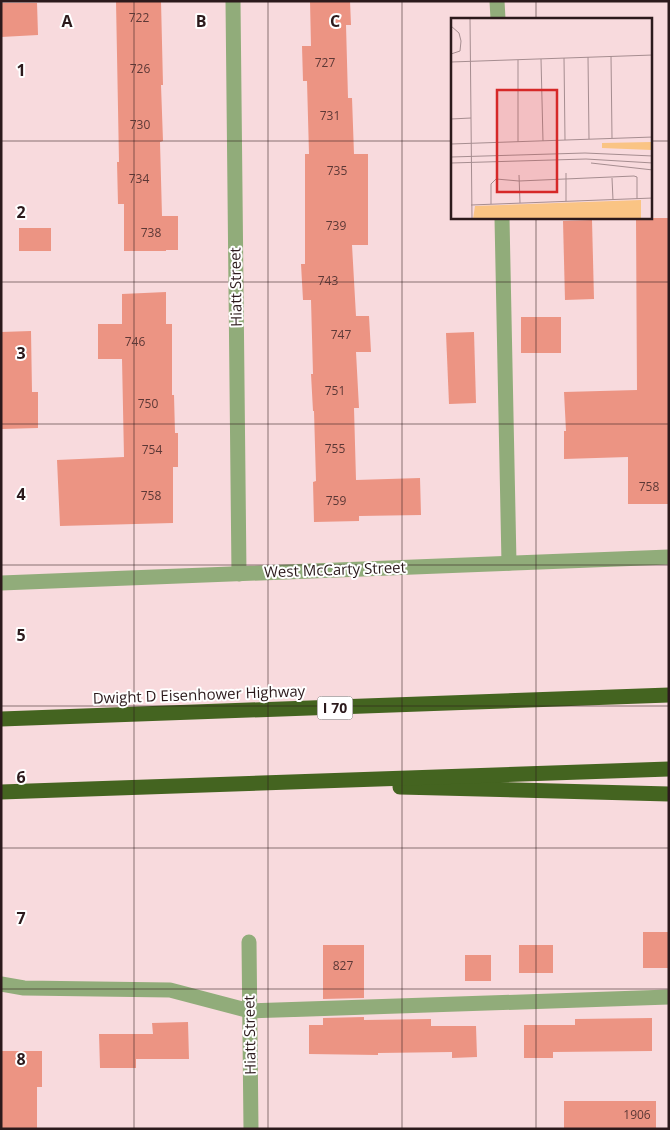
<svg xmlns="http://www.w3.org/2000/svg" width="670" height="1130" font-family="'Open Sans',sans-serif">
<style>
.building{fill:#ec9483}
.lines{fill:none;stroke-linecap:round;stroke-linejoin:round}
.lane{stroke:#91ac7a;stroke-width:15}
.street{stroke:#91ac7a;stroke-width:15}
.highway{stroke:#446420;stroke-width:15}
.grid{fill:none;stroke:#2c1a1c;stroke-width:1;stroke-opacity:0.55}
.labels{text-anchor:middle;stroke-width:4;stroke-linejoin:round;paint-order:stroke}
.number-label{font-size:12px;fill:#5c3836}
.shield{fill:#fff;stroke:#6b5f60;stroke-width:1}
.shield-label{font-size:14px;font-weight:bold;fill:#2c1a1c}
.street-label{font-size:15px;fill:#2c1a1c;stroke:#fff}
.inset-road{fill:none;stroke:#a68d90;stroke-width:1}
.view{fill:#d62828;fill-opacity:0.15;stroke:#d62828;stroke-width:2.5}
.inset-edge{fill:none;stroke:#2c1a1c;stroke-width:2.5}
.grid-label{font-size:16px;text-anchor:middle;font-weight:bold;fill:#2c1a1c;stroke:#fff;stroke-width:4;stroke-linejoin:round;paint-order:stroke}
</style>
<rect width="100%" height="100%" fill="#f8dadd"/>
<g class="building">
<path d="M116,1H161L163,85H161L163,141L160,142L162,216H178V250H166V251H124V204H118L117,162H119Z"/>
<path d="M310,1H350L351,25H346L348,98H352L354,154H368V245H352L356,316H369L371,352H356L359,408H354L356,480L420,478L421,515L359,516V521L314,522L313,482L316,481L314,411H313L311,374H313L311,300H303L301,264H305V154H309L307,81H303L302,46H311Z"/>
<path d="M1,3H37L38,35L1,37Z"/>
<path d="M636,218H669V504H628V457L564,459V431H566L564,392L637,390Z"/>
<path d="M592,220L594,299L565,300L563,221Z"/>
<rect x="19" y="228" width="32" height="23"/>
<path d="M166,292V324H172V395H174L175,433H178V467H173V523L60,526L57,460L124,457L122,359H98V324H122V294Z"/>
<rect x="521" y="317" width="40" height="36"/>
<path d="M31,331L32,392H38V428L2,429L1,332Z"/>
<path d="M474,332L476,403L449,404L446,333Z"/>
<rect x="643" y="932" width="26" height="36"/>
<path d="M323,945H364V998L323,999Z"/>
<rect x="519" y="945" width="34" height="28"/>
<rect x="465" y="955" width="26" height="26"/>
<path d="M364,1017V1020L431,1019V1026H476L477,1057L452,1058V1052L378,1053V1055L309,1054V1025H323V1018Z"/>
<path d="M652,1018V1051L553,1052V1058H524V1025H575V1019Z"/>
<path d="M188,1022L189,1059H136V1068H100L99,1034H153L152,1023Z"/>
<path d="M1,1051H42V1087H37V1129H1Z"/>
<rect x="564" y="1101" width="92" height="28"/>
</g>
<g class="lines">
<g class="lane">
<path d="M497,1L498,19"/>
<path d="M502,218L509,563"/>
<path d="M1,984L24,988L170,990L250,1011L669,997"/>
</g>
<g class="street">
<path d="M233,1L239,574"/>
<path d="M1,583L669,557"/>
<path d="M249,942L251,1129"/>
</g>
<g class="highway">
<path d="M1,719L669,695"/>
<path d="M400,787L669,794"/>
<path d="M1,792L669,769"/>
</g>
</g>
<path class="grid" d="M134,1V1129M268,1V1129M402,1V1129M536,1V19M1,141H452M651,141H669M536,218V1129M1,282H669M1,424H669M1,565H669M1,706H669M1,848H669M1,989H669"/>
<g class="labels">
<g class="number-label">
<text x="139" y="22">722</text>
<text x="325" y="67">727</text>
<text x="140" y="73">726</text>
<text x="330" y="120">731</text>
<text x="140" y="129">730</text>
<text x="337" y="175">735</text>
<text x="139" y="183">734</text>
<text x="336" y="230">739</text>
<text x="151" y="237">738</text>
<text x="328" y="285">743</text>
<text x="341" y="339">747</text>
<text x="135" y="346">746</text>
<text x="335" y="395">751</text>
<text x="148" y="408">750</text>
<text x="335" y="453">755</text>
<text x="152" y="454">754</text>
<text x="649" y="491">758</text>
<text x="151" y="500">758</text>
<text x="336" y="505">759</text>
<text x="343" y="970">827</text>
<text x="637" y="1119">1906</text>
</g>
<rect class="shield" x="317.5" y="696.5" width="35" height="23" rx="4"/>
<g class="shield-label">
<text x="335" y="713">I 70</text>
</g>
<g class="street-label">
<text transform="translate(236 287) rotate(-91)" y="5">Hiatt Street</text>
<text transform="translate(335 570) rotate(-2)" y="5">West McCarty Street</text>
<text transform="translate(199 695) rotate(-2)" y="5">Dwight D Eisenhower Highway</text>
<text transform="translate(250 1035) rotate(-91)" y="5">Hiatt Street</text>
</g>
</g>
<g transform="translate(451 18)">
<rect width="201" height="201" fill="#f8dadd"/>
<path d="M201,124V132L151,130V125ZM190,182V201H22L24,188Z" fill="#fac484"/>
<path class="inset-road" d="M19,0L21,201M0,8L8,15L10,23L9,33L0,36M160,38L161,120M137,39L138,121M113,40L114,122M90,41L92,123M67,42V124M0,44L202,37M0,101L20,100M0,126L202,119M0,139L134,135L202,138M0,145L135,141L202,145M140,145L202,152M115,155V183M68,157L69,185M161,160L162,182M40,186V166L45,161L68,163L183,158L186,159V181M20,187L202,180"/>
<path class="view" d="M46,72H106V174H46Z"/>
<rect width="201" height="201" class="inset-edge"/>
</g>
<g class="grid-label">
<text x="67" y="27">A</text>
<text x="201" y="27">B</text>
<text x="335" y="27">C</text>
<text x="21" y="76">1</text>
<text x="21" y="218">2</text>
<text x="21" y="359">3</text>
<text x="21" y="500">4</text>
<text x="21" y="641">5</text>
<text x="21" y="783">6</text>
<text x="21" y="924">7</text>
<text x="21" y="1065">8</text>
</g>
<rect width="670" height="1130" fill="none" stroke="#2c1a1c" stroke-width="5"/>
</svg>
